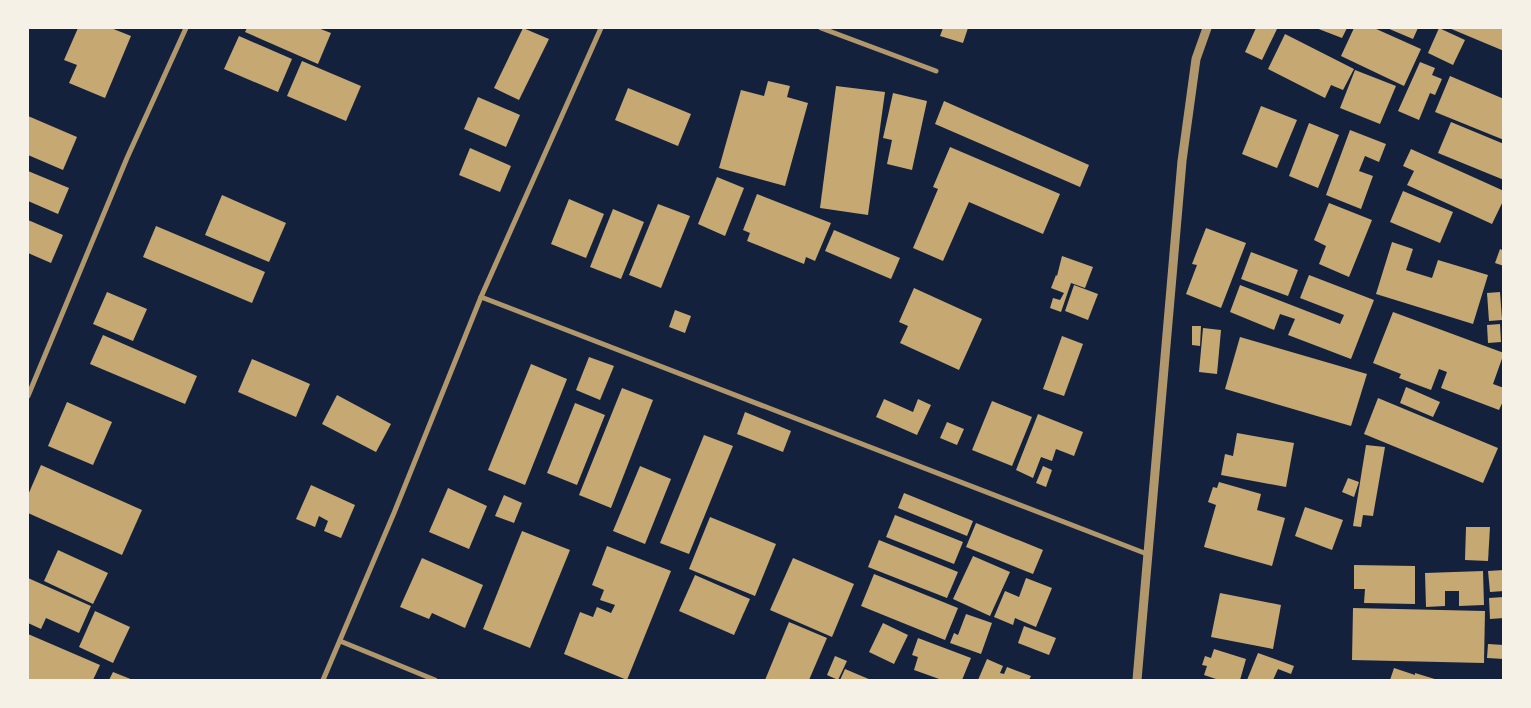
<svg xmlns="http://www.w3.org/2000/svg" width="1531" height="708" font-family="Literata,serif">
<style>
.building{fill:#c6a872}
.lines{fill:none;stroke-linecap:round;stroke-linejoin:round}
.minor{stroke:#b1986c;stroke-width:5}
.tertiary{stroke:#b1986c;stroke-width:9}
</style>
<rect width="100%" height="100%" fill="#14213d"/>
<g class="building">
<path d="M78,28H111L131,36L105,98L69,83L77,65L64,60Z"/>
<path d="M247,28H318L331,33L318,64L245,32Z"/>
<path d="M523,28L549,39L519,100L494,88Z"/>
<path d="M943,28H968L963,43L940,36Z"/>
<path d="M1256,28H1273L1277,29L1262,60L1245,52Z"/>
<path d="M1316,28H1347L1342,38Z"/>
<path d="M1354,28H1374L1421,49L1404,86L1341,56Z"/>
<path d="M1387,28H1418L1413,39Z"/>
<path d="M1439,28L1465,40L1453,65L1428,53Z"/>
<path d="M1449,28H1504V51Z"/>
<path d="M1285,34L1354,69L1343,90L1331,85L1325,98L1268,69Z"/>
<path d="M239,36L292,59L278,92L224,69Z"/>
<path d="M302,61L361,86L346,121L287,96Z"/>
<path d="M1420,62L1435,68L1432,75L1442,79L1435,95L1430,93L1419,120L1398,111Z"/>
<path d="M1355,70L1396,86L1380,124L1340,108Z"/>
<path d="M1450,76L1504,99V140L1435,112Z"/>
<path d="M768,81L790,86L787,97L808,103L785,186L719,168L741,90L764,96Z"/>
<path d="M836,86L885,92L868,215L820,208Z"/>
<path d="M628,88L691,114L678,146L615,120Z"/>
<path d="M893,93L927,101L912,170L887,164L892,140L883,138Z"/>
<path d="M478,97L520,115L506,147L464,129Z"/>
<path d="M944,101L1089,165L1080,187L935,124Z"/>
<path d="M1261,106L1297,120L1277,168L1242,154Z"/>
<path d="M28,116L77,137L63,170L28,155Z"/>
<path d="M1451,122L1504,144V180L1438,153Z"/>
<path d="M1309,123L1339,135L1318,188L1289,176Z"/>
<path d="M1350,130L1386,144L1379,162L1365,156L1359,171L1373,176L1361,209L1326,195Z"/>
<path d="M950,147L1060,194L1043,234L969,202L943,261L913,248L938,189L933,187Z"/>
<path d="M470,148L511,166L500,192L459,175Z"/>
<path d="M1411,149L1504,191V199L1492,224L1407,185L1414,171L1403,166Z"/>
<path d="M28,171L69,188L58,214L28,201Z"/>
<path d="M717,177L744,188L725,236L698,224Z"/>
<path d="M1403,191L1453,212L1440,243L1390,222Z"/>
<path d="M757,194L831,223L815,261L806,257L804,264L747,241L750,233L743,230Z"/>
<path d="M222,195L286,223L269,262L205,235Z"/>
<path d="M569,199L604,214L586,258L551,244Z"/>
<path d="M1329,203L1372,220L1349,277L1319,264L1326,246L1314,240Z"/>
<path d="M658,204L690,216L661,288L629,275Z"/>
<path d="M613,209L644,222L621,279L590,267Z"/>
<path d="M28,220L63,235L51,263L28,253Z"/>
<path d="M156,226L265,272L252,303L143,257Z"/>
<path d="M1206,228L1246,243L1221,308L1186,294L1197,265L1192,264Z"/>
<path d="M834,230L900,258L891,279L825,251Z"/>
<path d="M1392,242L1413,249L1406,270L1432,278L1438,260L1488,275L1473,324L1376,294Z"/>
<path d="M1500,249L1504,251V266L1495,263Z"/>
<path d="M1251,252L1298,270L1288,296L1241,279Z"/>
<path d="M1062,256L1093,267L1085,288L1071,283L1061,312L1050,308L1053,298L1060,300L1064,293L1051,288L1056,275L1057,276Z"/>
<path d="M1309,275L1374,300L1351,359L1288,335L1295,319L1280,314L1274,330L1230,312L1240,285L1340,324L1344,315L1300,298Z"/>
<path d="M1074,285L1098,294L1088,320L1065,311Z"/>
<path d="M914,288L982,319L959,370L900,343L908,326L899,322Z"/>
<path d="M107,292L147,309L133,341L93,324Z"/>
<path d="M1500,292L1502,320L1489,321L1487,293Z"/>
<path d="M675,310L691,316L685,333L669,327Z"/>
<path d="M1393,312L1504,353L1493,384L1504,388V399L1499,410L1441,388L1447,372L1439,369L1431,390L1399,378L1401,374L1373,363Z"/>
<path d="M1500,324L1501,342L1488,343L1487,325Z"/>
<path d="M1192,326H1201L1200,346L1192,345Z"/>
<path d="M1203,328L1221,330L1217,374L1199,372Z"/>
<path d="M103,335L197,376L185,404L90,364Z"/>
<path d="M1062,336L1083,344L1064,396L1043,389Z"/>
<path d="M1240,337L1367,374L1351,426L1225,389Z"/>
<path d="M589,357L614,366L600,400L576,390Z"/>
<path d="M252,359L310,384L296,417L238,392Z"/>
<path d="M531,364L567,379L525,485L488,470Z"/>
<path d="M1406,387L1440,402L1433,417L1400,403Z"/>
<path d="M622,388L653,400L611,508L579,495Z"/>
<path d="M337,395L391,424L376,452L322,424Z"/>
<path d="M1378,398L1498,448L1483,483L1364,434Z"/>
<path d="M884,399L913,412L918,399L931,405L917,435L876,417Z"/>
<path d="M992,401L1032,417L1012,466L972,450Z"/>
<path d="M67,402L112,422L93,465L48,446Z"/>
<path d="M575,403L605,415L577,485L547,473Z"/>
<path d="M745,412L791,431L783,452L737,434Z"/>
<path d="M1038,414L1083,432L1074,456L1056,449L1052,461L1041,457L1033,478L1016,470Z"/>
<path d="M947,422L964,429L957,445L940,438Z"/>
<path d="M1237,433L1294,443L1286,487L1221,475L1225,454L1233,456Z"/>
<path d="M704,435L733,446L689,554L660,543Z"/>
<path d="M1366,445L1385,447L1373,516L1363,515L1361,527L1353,526Z"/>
<path d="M41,465L142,510L122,555L28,513V495Z"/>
<path d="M640,466L671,479L645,544L613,531Z"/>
<path d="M1043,466L1052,470L1046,487L1036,483Z"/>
<path d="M1348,478L1359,482L1354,497L1342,492Z"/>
<path d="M1219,482L1261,494L1257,510L1285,518L1272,566L1204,547L1216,505L1208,502L1213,487L1217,488Z"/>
<path d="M311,485L355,505L341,538L324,531L328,521L319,516L315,527L296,519Z"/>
<path d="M448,488L487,506L469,549L429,532Z"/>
<path d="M904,493L973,521L967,536L898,508Z"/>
<path d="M504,495L522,503L514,523L495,516Z"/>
<path d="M1305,507L1343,520L1332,550L1295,536Z"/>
<path d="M895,515L963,542L954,564L886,537Z"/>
<path d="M710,517L776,544L755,596L689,569Z"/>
<path d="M976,523L1043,550L1033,574L966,547Z"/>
<path d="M1466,527H1490L1488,561L1465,560Z"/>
<path d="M522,531L570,550L530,648L483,629Z"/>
<path d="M879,540L958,572L947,598L868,567Z"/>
<path d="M607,546L671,571L627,680L564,654L580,612L593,617L597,607L611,613L615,605L600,600L604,590L592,585Z"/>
<path d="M58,550L108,573L93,604L44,581Z"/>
<path d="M973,556L1010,572L990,616L953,599Z"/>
<path d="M422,558L483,585L465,628L432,613L429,619L400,607Z"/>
<path d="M793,558L854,584L832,637L770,610Z"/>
<path d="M1354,565L1415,566V604L1364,603L1365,589H1354Z"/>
<path d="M1504,570V591L1490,592L1488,571Z"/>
<path d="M1483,571L1484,605L1459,606V591H1445V606L1426,607L1425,573Z"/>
<path d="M874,574L958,608L945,640L861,606Z"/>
<path d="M695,575L750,599L734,635L679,611Z"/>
<path d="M28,578L91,606L79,633L46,618L41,629L28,623Z"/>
<path d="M1026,578L1052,588L1036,627L1015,618L1013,625L994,617L1005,591L1019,597Z"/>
<path d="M1220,593L1281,605L1273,649L1211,637Z"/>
<path d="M1504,597V618L1490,619L1489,598Z"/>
<path d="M1353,608L1485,611L1484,663L1352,660Z"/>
<path d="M95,611L130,627L113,663L79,647Z"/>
<path d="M966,614L992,623L981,654L950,643L954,633L958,635Z"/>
<path d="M789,622L827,638L809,680H765Z"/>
<path d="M883,623L908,635L894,664L869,652Z"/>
<path d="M1024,626L1056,638L1049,655L1018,643Z"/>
<path d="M28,634L100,665L93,680H28Z"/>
<path d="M918,638L971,658L962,680H942L914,670L918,657L912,655Z"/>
<path d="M1488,644L1504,645V659L1487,658Z"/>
<path d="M1214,649L1246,659L1240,680H1219L1204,675L1207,666L1202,665L1205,656L1211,658Z"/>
<path d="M1258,653L1294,666L1291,674L1278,669L1273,680H1247Z"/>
<path d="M835,656L847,661L838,680L827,675Z"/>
<path d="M987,659L1003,666L1000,673L1004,674L1007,667L1031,676L1029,680H978Z"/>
<path d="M1394,668L1415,675V673L1438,680H1390Z"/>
<path d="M845,669L871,680H840Z"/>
<path d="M113,672L133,680H109Z"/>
</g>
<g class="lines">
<g class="minor">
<path d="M821,28L936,71"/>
<path d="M481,297L1147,554"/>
<path d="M28,396L127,158L186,28"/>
<path d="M340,641L435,680"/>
<path d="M323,680L394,513L481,297L601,28"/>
</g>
<path class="tertiary" d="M1137,680L1182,161L1196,59L1207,28"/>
</g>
<rect width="1531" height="708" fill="none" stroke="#f6f1e7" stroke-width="58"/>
</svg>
